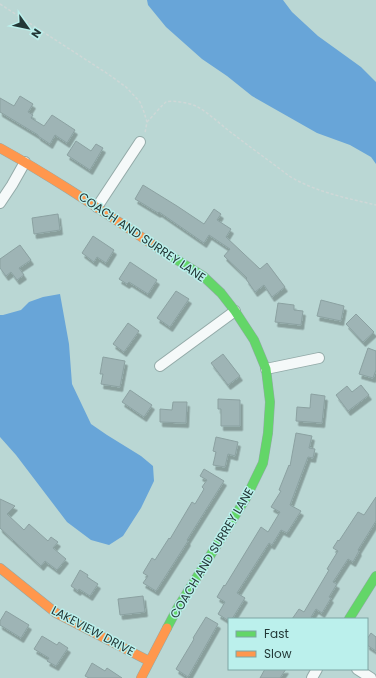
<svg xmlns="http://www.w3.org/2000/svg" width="376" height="678" font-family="Poppins,sans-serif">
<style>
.water{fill:#68a5d8}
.building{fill:#9eb4b5;stroke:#8ba1a1;filter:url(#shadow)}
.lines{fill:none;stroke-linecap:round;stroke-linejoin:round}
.street-casing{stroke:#93aaa8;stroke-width:12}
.fast-casing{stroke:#93aaa8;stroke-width:10}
.slow-casing{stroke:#93aaa8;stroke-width:10}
.path{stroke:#cfd8d7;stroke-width:1.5;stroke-dasharray:3 2;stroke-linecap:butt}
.street{stroke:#f5f9f9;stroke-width:10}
.fast{stroke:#63d668;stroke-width:9}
.slow{stroke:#ff974d;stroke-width:9}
.labels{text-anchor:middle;stroke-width:3;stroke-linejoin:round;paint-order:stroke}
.street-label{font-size:12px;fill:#233837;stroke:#bbf0ec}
</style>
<defs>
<filter id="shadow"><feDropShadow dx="2.5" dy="4.5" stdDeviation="0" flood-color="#0004"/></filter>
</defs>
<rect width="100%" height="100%" fill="#bad7d4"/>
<g class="water">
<path d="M147,0H283L292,12L318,36L361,67L376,82V164L371,157L350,145L317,133L252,96L227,76L202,59L166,27L148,5Z"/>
<path d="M60,294L69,344L72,384L91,424L107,435L141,456L153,466L154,481L141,508L123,536L109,545L91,540L67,522L16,455L0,437V315H3L21,310L29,302L43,297Z"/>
</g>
<g class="building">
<path d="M20,96L33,104L28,112L33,115L31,118L44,126L52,115L75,130L67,143L55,135L50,144L38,136V135L0,112V98L14,106Z"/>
<path d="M76,141L91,151L96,144L103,148L90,170L67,155Z"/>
<path d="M143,185L177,206L204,224L214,209L221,214L217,220L231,229L226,237L260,269L267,263L285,287L272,297L264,285L255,292L246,279L247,278L224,256L230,249L209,235L204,243L159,212L158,213L135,199Z"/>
<path d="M58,214L60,230L34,234L32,218Z"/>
<path d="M93,236L114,250L106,263L97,257L94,262L82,253Z"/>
<path d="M20,245L31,260L19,268L24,275L17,280L11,272L6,276L0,268V259Z"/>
<path d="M130,262L157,280L148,294L129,282L127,284L119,279Z"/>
<path d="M176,291L189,299L170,327L157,318Z"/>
<path d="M321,300L344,306L341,321L317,316Z"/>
<path d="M278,303L294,305V310L303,311L301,325L275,322Z"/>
<path d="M356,314L374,332L363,342L346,324Z"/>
<path d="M128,323L139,331L124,352L113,344Z"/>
<path d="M368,348L376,351V370L373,378L359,374Z"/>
<path d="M223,354L240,376L228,385L211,363Z"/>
<path d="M103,357L125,361L120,387L101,384L103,374H100Z"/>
<path d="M361,385L369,395L348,411L336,395L347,386L352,392Z"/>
<path d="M130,390L152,405L144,417L122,402Z"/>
<path d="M311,394L325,396L322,423L296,421L297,407L310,408Z"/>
<path d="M218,399L240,400V426H221V409H218Z"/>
<path d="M173,402H187L186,423L160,422V409L172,410Z"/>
<path d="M296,433L312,436L309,448L315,449L313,458L308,457L290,505L301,511L287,533L281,530L272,545L269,543L237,593L245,598L232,619H229V621L218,614L225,602L217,597L224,585L225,586L261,527L268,532L280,512L271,507L281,491L279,490L289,465L290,466Z"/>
<path d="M216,437L238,442L235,456L228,454L225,467L213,465L216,452L213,451Z"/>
<path d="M204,469L224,481L187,540L188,541L156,591L143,583L148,576L143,573L152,558L155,560L169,538L170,539L192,502L195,504L204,489L202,487L207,480L200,476Z"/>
<path d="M376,497V521L358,550L359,551L353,562L348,559L333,582L337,584L329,597L331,598L322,613L316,609L311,617L314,619H292L299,609L304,612L329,570L327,569L338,551L333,548L338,540L339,541L358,512L364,515Z"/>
<path d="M0,499L15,506L7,514L24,530L29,524L48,541L51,537L58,542L53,548L66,559L57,570L45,561L41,566L0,528Z"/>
<path d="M80,570L88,575L87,577L98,584L90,596L79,589L78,591L71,586Z"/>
<path d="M143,596L145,612L120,615L118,599Z"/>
<path d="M6,611L29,625L21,638L0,625V621Z"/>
<path d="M206,617L218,624L201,654L188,677L176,669L194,639L193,638Z"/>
<path d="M371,633L376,637V651L367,645V639Z"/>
<path d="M42,636L57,645L59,642L68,648L56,666L47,661L49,658L34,649Z"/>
<path d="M92,663L105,671L107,668L122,678H89L85,676Z"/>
<path d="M265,669H286L280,678H260Z"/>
</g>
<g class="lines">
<defs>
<g id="street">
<path d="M0,203L12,185L25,162"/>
<path d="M97,207L140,142"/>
<path d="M160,366L235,311"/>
<path d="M266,369L319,358"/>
<path d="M357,669L371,678"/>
<path d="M312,678L317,669"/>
</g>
<g id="fast">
<path d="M161,250L203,276L221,293L235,311L254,340L266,369L270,402L268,433L263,463L246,498L177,609L167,628"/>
<path d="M349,619L376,576"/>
</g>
<g id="slow">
<path d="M0,148C56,179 108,215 161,250"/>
<path d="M0,568L56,613L149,661"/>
<path d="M141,678L167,628"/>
</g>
</defs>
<use href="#street" class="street-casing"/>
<use href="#fast" class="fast-casing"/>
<use href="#slow" class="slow-casing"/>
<g class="path">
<path d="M0,4L108,74L126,87L140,102L144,112L147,122L145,133"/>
<path d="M147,122C151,118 163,104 166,102C174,100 189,103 196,106C209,113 221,125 233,134C251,148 271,162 289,176C316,192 346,198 376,205"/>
</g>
<use href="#street" class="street"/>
<use href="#fast" class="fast"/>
<use href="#slow" class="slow"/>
</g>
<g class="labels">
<g class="street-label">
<text transform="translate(142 237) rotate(34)" y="4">COACH AND SURREY LANE</text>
<text transform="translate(212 553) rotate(-59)" y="4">COACH AND SURREY LANE</text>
<text transform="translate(93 631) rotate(28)" y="4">LAKEVIEW DRIVE</text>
</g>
</g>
<rect x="228" y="618" width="140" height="52" fill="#bbf0ec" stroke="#7ea6a4"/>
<rect x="236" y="631" width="20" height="6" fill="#63d668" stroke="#7ea6a4"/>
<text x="264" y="638" font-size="12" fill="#233837">Fast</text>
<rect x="236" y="651" width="20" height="6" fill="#ff974d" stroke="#7ea6a4"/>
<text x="264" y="658" font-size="12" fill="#233837">Slow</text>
<g transform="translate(28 28) rotate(123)" stroke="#bbf0ec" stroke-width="3" paint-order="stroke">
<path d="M0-3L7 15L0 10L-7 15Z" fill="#233837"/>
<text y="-6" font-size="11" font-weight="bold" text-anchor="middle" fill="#233837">N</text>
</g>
</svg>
